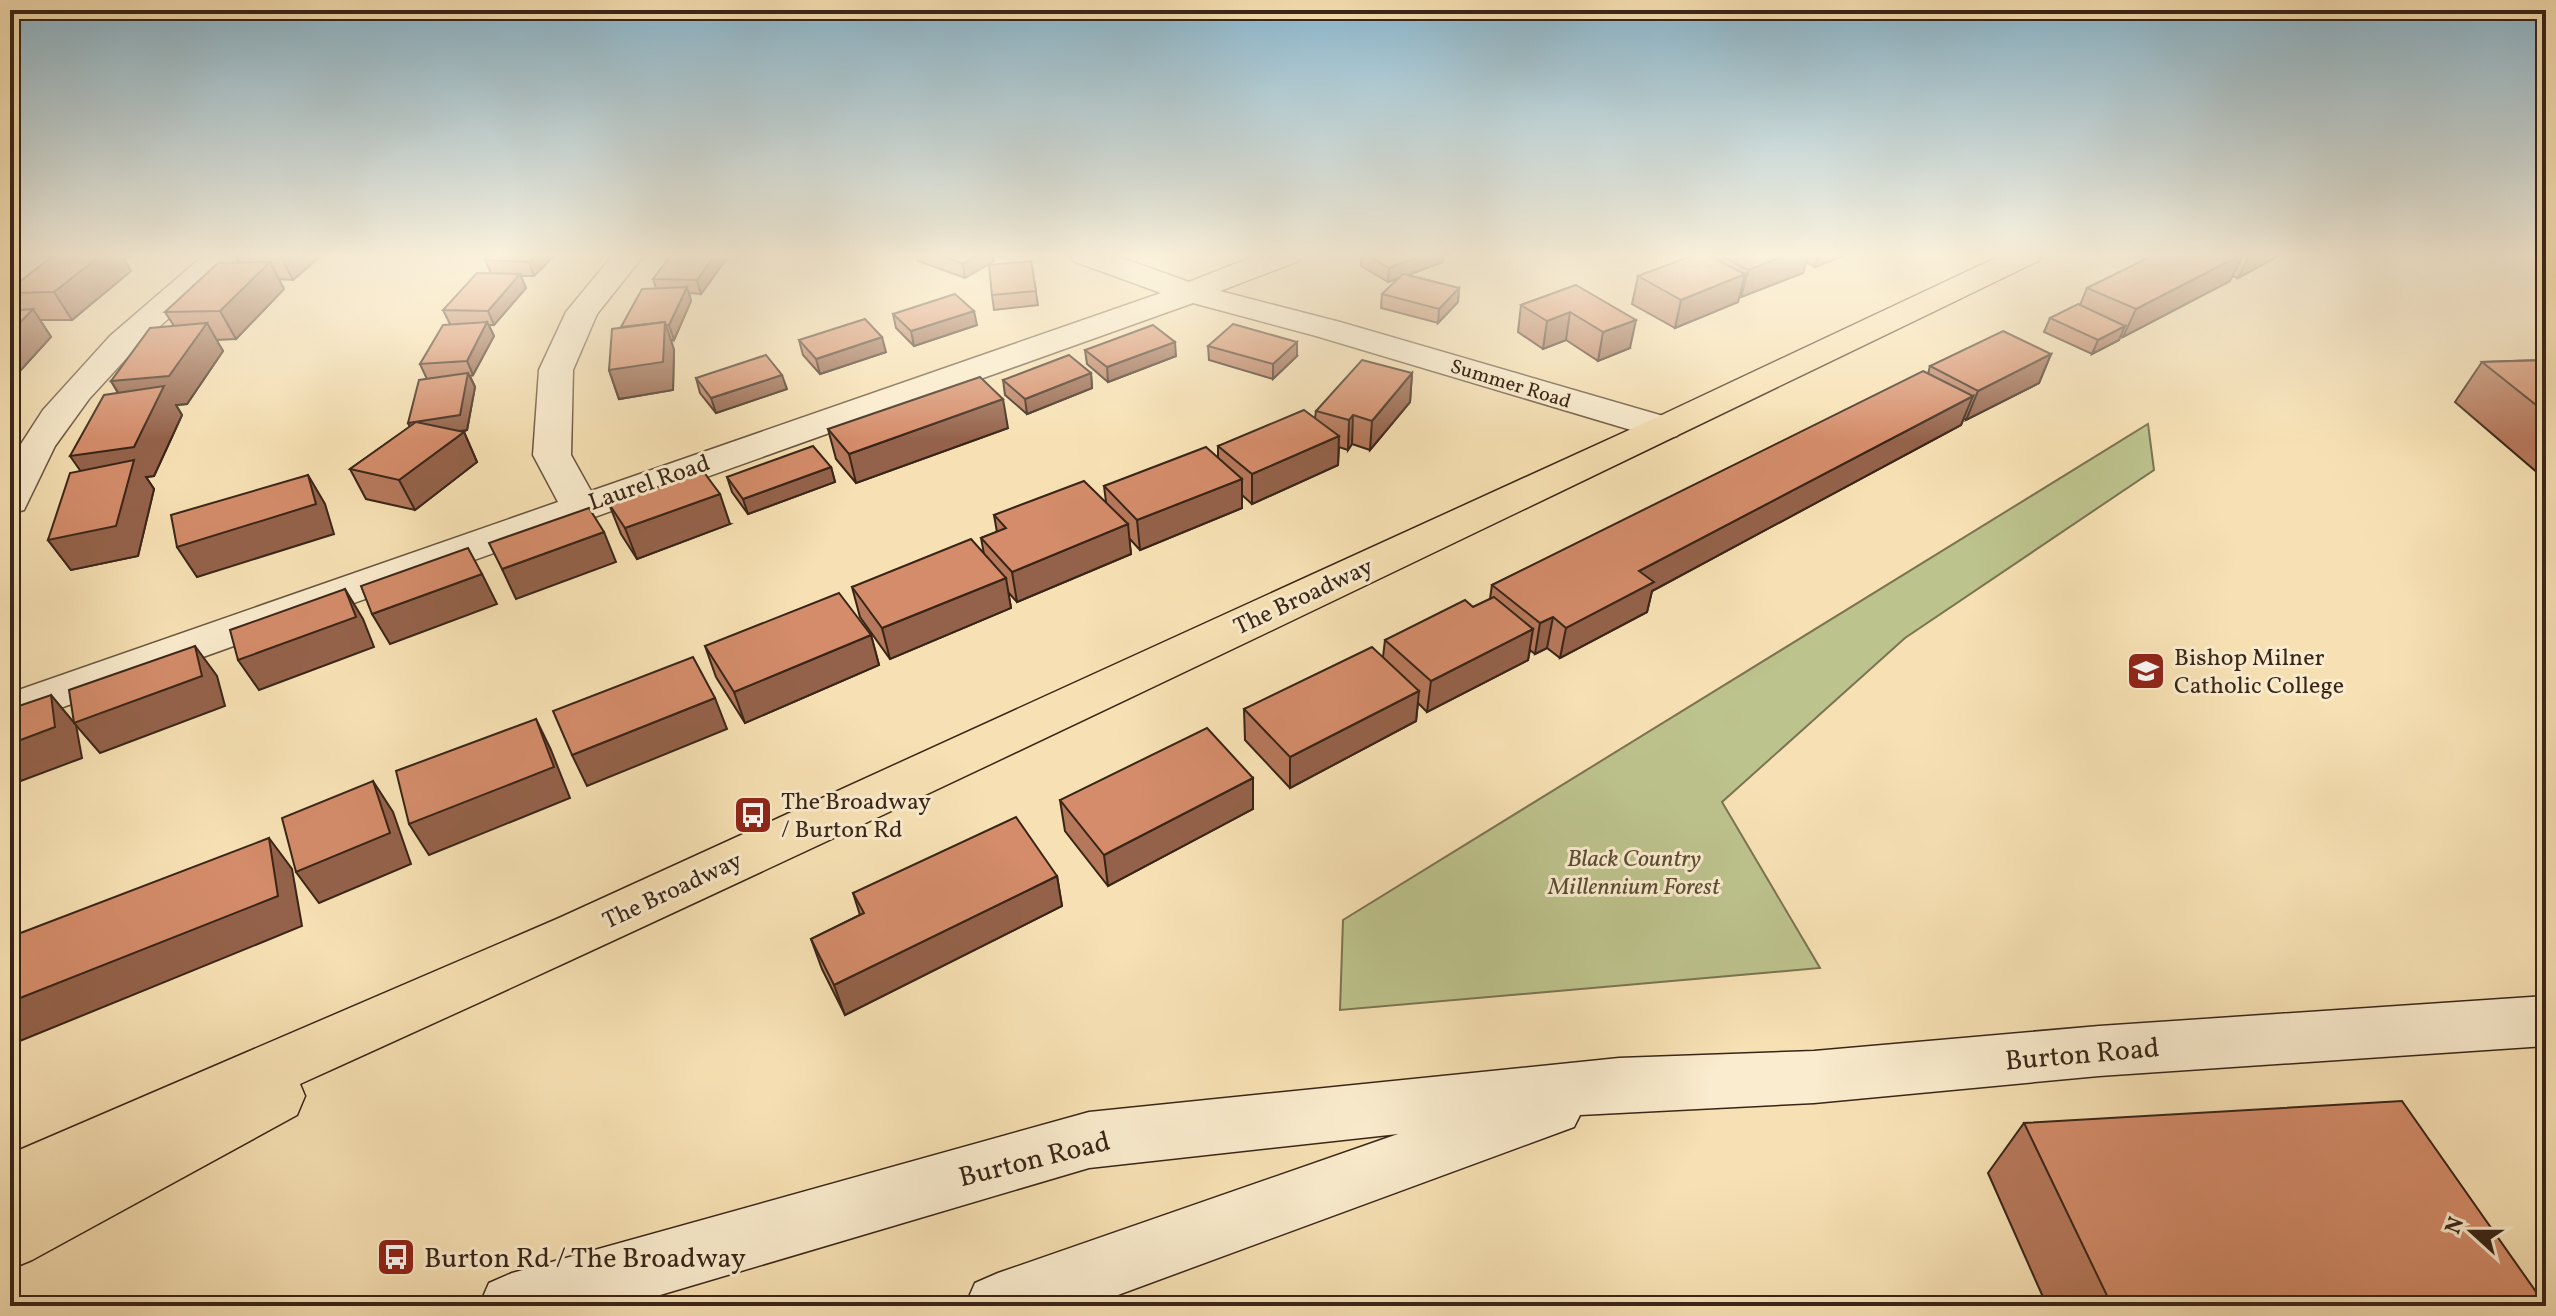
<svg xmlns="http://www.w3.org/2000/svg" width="2556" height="1316" font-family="Vollkorn,serif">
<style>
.green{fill:#bdc38d;stroke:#7b7452;stroke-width:2}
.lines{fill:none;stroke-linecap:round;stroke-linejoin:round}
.street-casing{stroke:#68543f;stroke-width:3}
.secondary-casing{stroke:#392518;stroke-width:3}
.primary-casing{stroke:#392518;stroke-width:3}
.street{fill:#faecce;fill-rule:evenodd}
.secondary{fill:#faecce;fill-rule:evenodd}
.primary{fill:#f7e1b4;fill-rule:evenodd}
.wall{fill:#b6785b;stroke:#392518;stroke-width:2}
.shaded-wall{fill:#94624a;stroke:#392518;stroke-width:2}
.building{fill:#d48c6a;stroke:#392518;stroke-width:2}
.labels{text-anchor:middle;stroke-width:6;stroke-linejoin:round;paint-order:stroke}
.far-street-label{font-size:20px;fill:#392518;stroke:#faecce}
.street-label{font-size:24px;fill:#392518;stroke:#faecce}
.poi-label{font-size:24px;fill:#392518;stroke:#faecce;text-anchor:start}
.park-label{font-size:24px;font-style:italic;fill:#5a4c35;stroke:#faecce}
.near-street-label{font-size:28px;fill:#392518;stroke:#faecce}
.near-poi-label{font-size:28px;fill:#392518;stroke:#faecce;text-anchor:start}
</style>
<rect width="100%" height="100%" fill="#f7e1b4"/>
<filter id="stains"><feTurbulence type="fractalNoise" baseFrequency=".0025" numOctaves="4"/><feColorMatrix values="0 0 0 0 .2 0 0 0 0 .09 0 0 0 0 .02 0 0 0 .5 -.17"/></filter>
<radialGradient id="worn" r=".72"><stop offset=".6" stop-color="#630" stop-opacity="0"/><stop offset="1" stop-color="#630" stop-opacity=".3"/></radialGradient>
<path class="green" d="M2148,424L2154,470L1905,638L1722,802L1820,968L1340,1010L1343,920Z"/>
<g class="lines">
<defs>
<g id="street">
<path d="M204,255H238L134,350L89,399L55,446L24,510L10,514V461L43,410L110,336Z"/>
<path d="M613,255H644L597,314L573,370L571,455L591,491L1161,293L1073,261L1069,255H1114L1189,282L1257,255H1303L1299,261L1220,291L1340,322L1677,420L1682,428L1677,436L1664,439L1651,436L1316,336L1193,303L10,726V693L558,502L533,455L539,370L566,312Z"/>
</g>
<path id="secondary" d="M2546,996V1046L2099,1076L1814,1103L1580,1115L1574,1127L1088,1306H965L975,1283L998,1273L1398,1134L1089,1168L623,1306H479L489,1283L512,1273L1089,1112L1619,1058L1814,1051L2099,1026Z"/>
<path id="primary" d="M2002,255H2042L2038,261C1461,540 884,820 300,1084L305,1096L297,1115L32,1260L10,1269V1154L559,918L1651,420Z"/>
</defs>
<use href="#street" class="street-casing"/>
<use href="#secondary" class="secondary-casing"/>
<use href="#primary" class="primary-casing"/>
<use href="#street" class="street"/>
<use href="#secondary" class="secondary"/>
<use href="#primary" class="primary"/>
</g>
<g class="wall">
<path d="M235,255H322L293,280L279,279L284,289L236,339L216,340L223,351L187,404L176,405L182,415L154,476L146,477L154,489L138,556L71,570L48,540L80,471L118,393L111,381L174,326L165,312L239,263Z"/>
<path d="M555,255L534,276H521L526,288L494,325H489L494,336L473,375L470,376L475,387L467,430L460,432H464L477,462L415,510L366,499L350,469L410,427L427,379L420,364L450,324L443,310L491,273L485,260Z"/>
<path d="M917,255H993L994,261L965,278L918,261Z"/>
<path d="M1361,255H1443V262L1408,275L1459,288L1458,302L1438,323L1381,308L1382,294L1398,279L1388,282L1361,266Z"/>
<path d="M1694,255H1845L1815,267L1806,262L1803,273L1741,297L1739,296L1738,302L1675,328L1632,304L1638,276Z"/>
<path d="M2154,255H2280L2238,278L2232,276L2230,281L2123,337L2120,336L2119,340L2092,354L2044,332L2050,318L2080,305L2087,288Z"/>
<path d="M727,258L701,294L689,293L691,301L674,340H671L674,350L673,390L619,399L609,370L622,328L656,288L653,279Z"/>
<path d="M124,259L131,271L72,320H40L51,337L10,382V311L17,310L10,301V289Z"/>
<path d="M1031,261L1038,305L994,310L992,295Z"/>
<path d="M1576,285L1630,348L1598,361L1566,340L1543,349L1518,332L1521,305Z"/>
<path d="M893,314L977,325L914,346L896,328Z"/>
<path d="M799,340L886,352L820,374L803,355Z"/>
<path d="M1208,346L1297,356L1273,379L1209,360Z"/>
<path d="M1085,350L1176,356L1108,382L1087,364Z"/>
<path d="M2051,354L2039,383L1966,420L1964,418L1961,425L1652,591L1647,612L1560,658L1547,648L1535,654L1530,650L1528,660L1427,712L1418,703L1416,721L1290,788L1245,740L1244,709L1383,657L1385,640L1473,607L1490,599L1492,585L1928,374L1930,366Z"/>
<path d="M2546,360V480L2455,402L2482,362Z"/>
<path d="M1091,373L1092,388L1027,414L1005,395L1003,380Z"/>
<path d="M1412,373L1410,402L1370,450L1352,444L1348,450L1339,447L1338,465L1252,504L1242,495V508L1140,550L1129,538L1131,554L1017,602L1008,592L1011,608L890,659L860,617L852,587L984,554L981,538L997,532L994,515L1106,502L1104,486L1218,458V446L1315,418L1316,411Z"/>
<path d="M696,378L787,389L716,413L700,393Z"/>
<path d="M1008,428L856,483L836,459L828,429Z"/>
<path d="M831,467L835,482L748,514L732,492L727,477Z"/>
<path d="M609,504L730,524L637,559L621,534Z"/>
<path d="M871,635L879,665L745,723L716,677L705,646Z"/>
<path d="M1253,778V809L1108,886L1065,831L1060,800Z"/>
<path d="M1057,876L1062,906L845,1015L822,969L811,939L860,915L853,893Z"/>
<path d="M2024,1123L2546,1306H2047L1988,1173Z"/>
</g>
<g class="shaded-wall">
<path d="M100,255H139L124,259L131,271L72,320L54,292Z"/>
<path d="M280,255H322L293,280Z"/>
<path d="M536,255H555L534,276L529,262Z"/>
<path d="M715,255H726L727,258L701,294L697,280Z"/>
<path d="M978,255H993L994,261L965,278L963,264Z"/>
<path d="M1424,255H1443V262L1388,282L1389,268Z"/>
<path d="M1786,255H1808L1803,273L1741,297L1748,270Z"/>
<path d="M1818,255H1845L1815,267Z"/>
<path d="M2241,255H2243L2230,281L2123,337L2136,309Z"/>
<path d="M2250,255H2280L2238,278Z"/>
<path d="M270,262L284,289L236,339L220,311Z"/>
<path d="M520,274L526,288L494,325L488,311Z"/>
<path d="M1745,274L1738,302L1675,328L1681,300Z"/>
<path d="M687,287L691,301L674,340L669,325Z"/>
<path d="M1459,288L1458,302L1438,323L1439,309Z"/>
<path d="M33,309L51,337L10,382V333Z"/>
<path d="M974,311L977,325L914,346L911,331Z"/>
<path d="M1570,312L1566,340L1543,349L1547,321Z"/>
<path d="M1636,320L1630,348L1598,361L1603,332Z"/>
<path d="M487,322L494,336L473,375L467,361Z"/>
<path d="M665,322L674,350L673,390L619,399L609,370Z"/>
<path d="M207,323L223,351L187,404L176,405L182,415L154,476L146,477L154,489L138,556L71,570L48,540L91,486L70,456L129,410L111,381Z"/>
<path d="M2125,326L2119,340L2092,354L2098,340Z"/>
<path d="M882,337L886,352L820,374L816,359Z"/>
<path d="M1175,342L1176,356L1108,382L1107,367Z"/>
<path d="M1297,342V356L1273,379V364Z"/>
<path d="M2051,354L2039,383L1966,420L1978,391Z"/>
<path d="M468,373L475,387L467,430L415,438L408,423Z"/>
<path d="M1091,373L1092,388L1027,414L1025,399Z"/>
<path d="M1412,373L1410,402L1370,450L1372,421Z"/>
<path d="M782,375L787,389L716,413L711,398Z"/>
<path d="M1973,396L1961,425L1652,591L1647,612L1560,658L1566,628L1639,571Z"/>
<path d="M1003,399L1008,428L856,483L849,454Z"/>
<path d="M1353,415L1352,444L1348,450L1349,420Z"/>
<path d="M464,432L477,462L415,510L399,480Z"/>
<path d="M1339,436L1338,465L1252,504V474Z"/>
<path d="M831,467L835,482L748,514L743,499Z"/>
<path d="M308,475L325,504L334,534L197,577L177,547Z"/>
<path d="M1242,479V508L1140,550L1137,520Z"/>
<path d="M720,494L730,524L637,559L625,528Z"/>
<path d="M1128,524L1131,554L1017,602L1012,572Z"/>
<path d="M604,532L616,562L516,599L502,569Z"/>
<path d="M482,574L497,604L390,644L372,614Z"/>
<path d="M1006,578L1011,608L890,659L882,628Z"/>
<path d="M345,589L363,619L374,647L259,690L238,660Z"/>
<path d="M1553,617L1547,648L1535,654L1540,623Z"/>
<path d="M1533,629L1528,660L1427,712L1431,681Z"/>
<path d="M871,635L879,665L745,723L734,692Z"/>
<path d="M195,646L217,676L225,706L100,753L74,723Z"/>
<path d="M1419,691L1416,721L1290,788V757Z"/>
<path d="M51,695L76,725L82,758L10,785V744Z"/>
<path d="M715,698L727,729L587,786L572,755Z"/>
<path d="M536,719L551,750L570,798L429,855L409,824Z"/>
<path d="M1253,778V809L1108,886L1104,855Z"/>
<path d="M373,781L393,812L411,864L319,903L296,872Z"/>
<path d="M269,838L292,869L302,926L10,1045V1002Z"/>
<path d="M1057,876L1062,906L845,1015L834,985Z"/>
</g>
<g class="building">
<path d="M54,255H101L54,292L10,293V289Z"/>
<path d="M491,255H536L529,262L485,260Z"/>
<path d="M671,255H715L697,280L653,279Z"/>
<path d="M939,255H978L963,264Z"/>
<path d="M1367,255H1424L1389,268Z"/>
<path d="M1694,255H1708L1745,274L1681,300L1638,276Z"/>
<path d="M1720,255H1786L1748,270Z"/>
<path d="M2154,255H2241L2136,309L2087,288Z"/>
<path d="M1031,261L1036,291L992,295L989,265Z"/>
<path d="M270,262L220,311L165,312L218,263Z"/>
<path d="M477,273L520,274L488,311L443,310Z"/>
<path d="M1403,274L1459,288L1439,309L1382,294Z"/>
<path d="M1576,285L1636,320L1603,332L1570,312L1547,321L1521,305Z"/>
<path d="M687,287L669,325H666L665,322L621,327L642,289Z"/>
<path d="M955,294L974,311L911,331L893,314Z"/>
<path d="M2078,304L2125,326L2098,340L2050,318Z"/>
<path d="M33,309L10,333V311Z"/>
<path d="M865,319L882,337L816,359L799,340Z"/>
<path d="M487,322L467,361L420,364L443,325Z"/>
<path d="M665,322L663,362L609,370L612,329Z"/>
<path d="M207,323L169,376L111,381L150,328Z"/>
<path d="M1233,324L1297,342L1273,364L1208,346Z"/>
<path d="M1153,325L1175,342L1107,367L1085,350Z"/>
<path d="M2003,331L2051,354L1978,391L1930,366Z"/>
<path d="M766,355L782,375L711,398L696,378Z"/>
<path d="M1069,355L1091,373L1025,399L1003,380Z"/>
<path d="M1362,360L1412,373L1372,421L1353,415L1349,420L1316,411Z"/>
<path d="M2546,360V413L2482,362Z"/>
<path d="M1923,371L1973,396L1639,571L1654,582L1566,628L1553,617L1540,623L1492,585Z"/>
<path d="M468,373L460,415L408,423L419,380Z"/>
<path d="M980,377L1003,399L849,454L828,429Z"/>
<path d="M164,386L134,447L70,456L104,395Z"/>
<path d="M1304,410L1339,436L1252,474L1218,446Z"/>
<path d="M416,422L464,432L399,480L350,469Z"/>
<path d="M813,446L831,467L743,499L727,477Z"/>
<path d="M1206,447L1242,479L1137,520L1104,486Z"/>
<path d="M134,460L116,526L48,540L70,473Z"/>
<path d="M703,471L720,494L625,528L609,504Z"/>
<path d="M308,475L316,504L177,547L171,515Z"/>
<path d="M1084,481L1128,524L1012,572L981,538L1006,528L994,515Z"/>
<path d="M589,508L604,532L502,569L489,543Z"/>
<path d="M971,539L1006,578L882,628L852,587Z"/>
<path d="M468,548L482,574L372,614L361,586Z"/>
<path d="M345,589L356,617L238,660L230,630Z"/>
<path d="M839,593L871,635L734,692L705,646Z"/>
<path d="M1494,597L1533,629L1431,681L1385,640L1465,600L1473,607Z"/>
<path d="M195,646L202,676L74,723L69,690Z"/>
<path d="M1372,647L1419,691L1290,757L1244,709Z"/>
<path d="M693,657L715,698L572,755L553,711Z"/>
<path d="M51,695L55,727L10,744V709Z"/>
<path d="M536,719L554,767L409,824L396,771Z"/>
<path d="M1207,728L1253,778L1104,855L1060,800Z"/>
<path d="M373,781L390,833L296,872L282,818Z"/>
<path d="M1016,817L1057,876L834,985L811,939L864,913L853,893Z"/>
<path d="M269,838L278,896L10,1002V937Z"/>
<path d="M2402,1101L2546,1306H2112L2024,1123Z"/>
</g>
<linearGradient id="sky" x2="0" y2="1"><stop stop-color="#8ab8d0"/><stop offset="0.58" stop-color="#fbf2dd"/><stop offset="1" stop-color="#fbf2dd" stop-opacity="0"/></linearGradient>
<rect width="2556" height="440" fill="url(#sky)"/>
<defs>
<symbol id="school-square" viewBox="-11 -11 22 22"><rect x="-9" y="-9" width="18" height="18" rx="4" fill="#8f2418" stroke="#faecce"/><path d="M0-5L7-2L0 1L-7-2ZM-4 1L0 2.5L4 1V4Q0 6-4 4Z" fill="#fff"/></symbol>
<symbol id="bus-square" viewBox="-11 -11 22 22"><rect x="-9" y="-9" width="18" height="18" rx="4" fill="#8f2418" stroke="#faecce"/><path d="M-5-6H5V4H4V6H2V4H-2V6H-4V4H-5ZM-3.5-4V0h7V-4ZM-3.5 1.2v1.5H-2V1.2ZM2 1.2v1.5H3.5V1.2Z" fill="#fff"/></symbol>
</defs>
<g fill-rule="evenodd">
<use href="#school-square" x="2124" y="649" width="44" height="44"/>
<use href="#bus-square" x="731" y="793" width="44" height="44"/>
<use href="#bus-square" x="374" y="1235" width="44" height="44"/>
</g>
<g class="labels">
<g class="far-street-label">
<text transform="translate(1511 383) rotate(17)" y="7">Summer Road</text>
</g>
<g class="street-label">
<text transform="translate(649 482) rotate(-19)" y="8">Laurel Road</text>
<text transform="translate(1303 596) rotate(-25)" y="8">The Broadway</text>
<text transform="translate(672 890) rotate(-25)" y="8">The Broadway</text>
</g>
<g class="poi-label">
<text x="2174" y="665">Bishop Milner<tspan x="2174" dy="28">Catholic College</tspan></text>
<text x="781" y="809">The Broadway<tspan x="781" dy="28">/ Burton Rd</tspan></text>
</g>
<g class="park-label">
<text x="1634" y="866">Black Country<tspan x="1634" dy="28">Millennium Forest</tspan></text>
</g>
<g class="near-street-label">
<text transform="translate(2082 1053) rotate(-5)" y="10">Burton Road</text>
<text transform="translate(1034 1158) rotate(-14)" y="10">Burton Road</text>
</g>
<g class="near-poi-label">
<text x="424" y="1267">Burton Rd / The Broadway</text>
</g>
</g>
<rect width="2556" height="1316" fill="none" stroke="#f7e1b4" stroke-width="40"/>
<rect x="12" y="12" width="2532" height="1292" fill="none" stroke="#392518" stroke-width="4"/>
<rect x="20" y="20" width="2516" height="1276" fill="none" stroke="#392518" stroke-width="2"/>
<g transform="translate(2472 1232) rotate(291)" stroke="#faecce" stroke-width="6" paint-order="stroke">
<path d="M0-6L14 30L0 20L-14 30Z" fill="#392518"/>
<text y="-12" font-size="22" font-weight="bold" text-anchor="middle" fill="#392518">N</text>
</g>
<rect width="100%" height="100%" filter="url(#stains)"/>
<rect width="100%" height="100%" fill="url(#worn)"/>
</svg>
